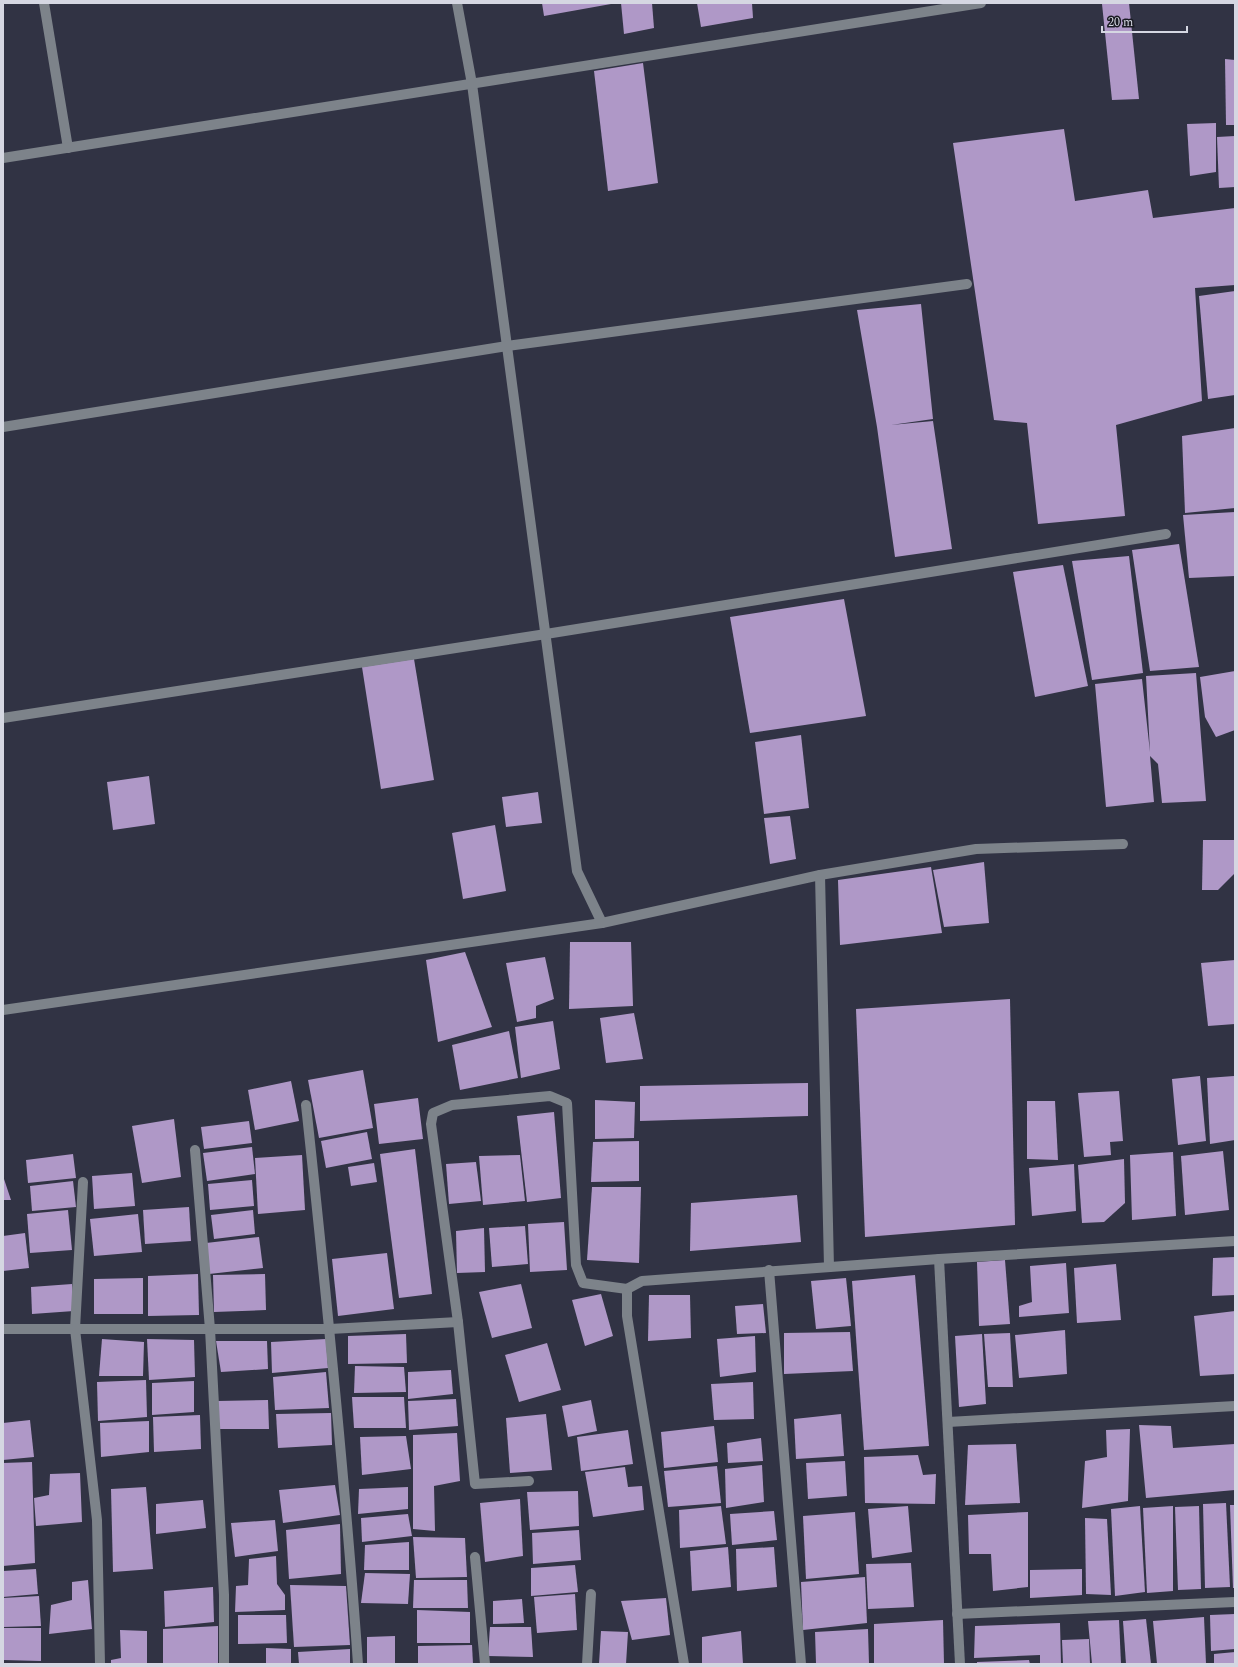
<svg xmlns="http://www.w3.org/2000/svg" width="1238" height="1667" font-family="Spectral,serif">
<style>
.building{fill:#af98c7}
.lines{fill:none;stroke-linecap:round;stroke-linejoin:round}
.minor{stroke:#7d838a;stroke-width:10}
</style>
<rect width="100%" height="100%" fill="#313344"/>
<g class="building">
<path d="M542,3H611V4L544,16Z"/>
<path d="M621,3H652L654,28L624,34Z"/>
<path d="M697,3H752L753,18L701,27Z"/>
<path d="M1109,3H1129L1139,99L1112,100L1102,4Z"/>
<path d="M1225,59L1235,60V125H1226Z"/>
<path d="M643,63L658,183L608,191L594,71Z"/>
<path d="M1216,123V172L1190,176L1187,124Z"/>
<path d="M1064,129L1075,201L1148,190L1153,218L1235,208V285L1195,288L1202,401L1116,425L1125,516L1038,524L1027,423L994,420L953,143Z"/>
<path d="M1235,136V187L1219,188L1217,137Z"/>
<path d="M1235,291V395L1208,399L1199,296Z"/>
<path d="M921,304L933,419L891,425L933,421L952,549L895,557L877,427L857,310Z"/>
<path d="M1235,428V508L1185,513L1182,436Z"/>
<path d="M1235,512V576L1189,578L1183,515Z"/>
<path d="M1179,544L1199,667L1150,671L1132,550Z"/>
<path d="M1129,556L1143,673L1092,680L1072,561Z"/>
<path d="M1063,565L1088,686L1035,697L1013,572Z"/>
<path d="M844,599L866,716L750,733L730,617Z"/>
<path d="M414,659L434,780L381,789L362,667Z"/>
<path d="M1235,671V730L1216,737L1205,717L1200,677Z"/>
<path d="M1196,673L1206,801L1162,803L1158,764L1150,756L1154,802L1106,807L1095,684L1142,679L1150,752L1146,676Z"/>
<path d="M801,735L809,808L764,814L755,742Z"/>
<path d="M149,776L155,824L113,830L107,782Z"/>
<path d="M538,792L542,823L506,827L502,797Z"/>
<path d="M790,816L796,859L770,864L764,818Z"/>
<path d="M495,825L506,891L463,899L452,833Z"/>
<path d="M1203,840H1234L1235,873L1218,890H1202Z"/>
<path d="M984,862L989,923L944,927L933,870Z"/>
<path d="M931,867L942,933L840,945L838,880Z"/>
<path d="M570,942H631L633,1006L569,1009Z"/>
<path d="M465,952L492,1027L438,1042L426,960Z"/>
<path d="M545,957L554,999L536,1006V1018L517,1022L506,963Z"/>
<path d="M1235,960V1024L1208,1026L1201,963Z"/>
<path d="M1010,999L1015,1225L865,1237L856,1009Z"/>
<path d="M634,1013L643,1059L606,1063L600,1018Z"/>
<path d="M553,1021L560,1069L521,1078L515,1027Z"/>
<path d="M509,1031L518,1078L460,1090L452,1045Z"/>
<path d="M363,1070L373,1128L319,1138L308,1080Z"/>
<path d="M1200,1076L1206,1141L1178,1145L1172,1079Z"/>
<path d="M1234,1076L1235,1140L1210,1144L1207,1078Z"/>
<path d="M291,1081L299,1121L255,1130L248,1090Z"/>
<path d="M808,1083V1116L640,1121V1086Z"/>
<path d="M1119,1091L1123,1141L1110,1142L1111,1155L1084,1157L1078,1093Z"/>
<path d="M418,1098L423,1139L379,1144L374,1104Z"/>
<path d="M595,1100L635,1102L634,1138L595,1139Z"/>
<path d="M1027,1101H1055L1058,1160L1027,1159Z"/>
<path d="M554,1112L561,1198L527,1202L517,1116Z"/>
<path d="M174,1119L181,1177L142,1183L132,1126Z"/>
<path d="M249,1121L252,1143L204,1149L201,1127Z"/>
<path d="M367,1132L372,1159L326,1168L321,1141Z"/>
<path d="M639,1141V1181L591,1182L593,1142Z"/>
<path d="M252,1147L255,1174L207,1181L203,1153Z"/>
<path d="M415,1149L432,1294L399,1298L380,1154Z"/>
<path d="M1223,1151L1229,1210L1185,1215L1181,1156Z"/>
<path d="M1173,1152L1176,1216L1132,1220L1130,1155Z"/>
<path d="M73,1154L76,1178L28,1183L26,1160Z"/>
<path d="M302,1155L305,1210L258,1214L255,1158Z"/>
<path d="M520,1155L525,1201L483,1205L479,1156Z"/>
<path d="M1124,1159L1125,1203L1104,1222L1082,1223L1078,1165Z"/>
<path d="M476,1162L481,1201L449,1204L446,1164Z"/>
<path d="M374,1163L377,1182L351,1186L348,1167Z"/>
<path d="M1074,1164L1076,1211L1032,1216L1029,1168Z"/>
<path d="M132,1173L135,1206L94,1209L92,1176Z"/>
<path d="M3,1176L11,1200H3Z"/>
<path d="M252,1180L254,1206L210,1210L208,1184Z"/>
<path d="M73,1181L76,1207L32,1211L30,1186Z"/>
<path d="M592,1187H641L639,1263L587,1260Z"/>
<path d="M797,1195L801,1242L690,1251L691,1203Z"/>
<path d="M189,1207L191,1241L145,1244L143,1210Z"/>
<path d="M68,1210L72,1250L30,1253L27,1214Z"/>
<path d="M253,1210L255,1234L214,1239L211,1215Z"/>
<path d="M138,1214L142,1252L94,1256L90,1219Z"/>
<path d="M564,1222L567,1270L530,1272L528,1224Z"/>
<path d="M525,1226L528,1264L492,1267L489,1228Z"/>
<path d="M484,1228L485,1272L457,1273L456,1231Z"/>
<path d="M25,1233L29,1268L3,1271V1236Z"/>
<path d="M259,1237L263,1268L209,1274L206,1243Z"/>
<path d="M387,1253L394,1309L338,1316L332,1259Z"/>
<path d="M1235,1257V1295L1212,1296L1213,1258Z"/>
<path d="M1005,1260L1010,1324L979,1326L977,1262Z"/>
<path d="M1066,1263L1069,1313L1019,1317V1306L1032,1302L1030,1266Z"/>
<path d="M1116,1264L1121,1320L1077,1323L1074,1268Z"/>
<path d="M198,1274L199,1315L148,1316V1276Z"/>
<path d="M265,1274L266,1310L214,1312L213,1275Z"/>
<path d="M915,1275L929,1446L864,1450L852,1281Z"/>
<path d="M143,1278V1314H94V1279Z"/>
<path d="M846,1278L851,1326L816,1329L811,1281Z"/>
<path d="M72,1284L74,1311L32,1314L31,1287Z"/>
<path d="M521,1284L532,1328L492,1338L479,1292Z"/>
<path d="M601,1294L613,1336L585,1346L572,1300Z"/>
<path d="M649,1295H690L691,1338L648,1341Z"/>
<path d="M763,1304L766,1333L737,1334L735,1306Z"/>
<path d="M1235,1311V1374L1200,1376L1194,1316Z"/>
<path d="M1065,1330L1067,1374L1019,1378L1015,1335Z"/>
<path d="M850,1332L853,1371L784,1374V1333Z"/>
<path d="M1010,1333L1013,1387H988L984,1334Z"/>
<path d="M406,1334L407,1363L348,1364V1336Z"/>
<path d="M982,1334L986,1404L959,1407L955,1336Z"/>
<path d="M755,1336L756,1372L720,1377L717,1339Z"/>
<path d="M102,1339L144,1342L143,1376H99Z"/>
<path d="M147,1339L194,1340L195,1377L149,1380Z"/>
<path d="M326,1339L328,1368L272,1373L271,1342Z"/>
<path d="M216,1341H267L268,1369L221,1372Z"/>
<path d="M547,1343L561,1390L519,1402L505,1355Z"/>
<path d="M355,1366L404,1367L406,1392L354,1393Z"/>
<path d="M451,1370L453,1394L408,1399V1372Z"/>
<path d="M326,1372L329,1408L275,1410L273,1377Z"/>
<path d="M146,1380L147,1417L98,1421L97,1382Z"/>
<path d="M194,1381V1412L152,1415V1383Z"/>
<path d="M753,1382L754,1419L714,1420L711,1384Z"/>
<path d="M352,1397H404L406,1428H354Z"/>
<path d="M456,1399L458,1426L409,1430L408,1401Z"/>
<path d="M268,1400L269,1429H218L217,1401Z"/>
<path d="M591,1400L597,1431L568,1437L562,1406Z"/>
<path d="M331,1413L332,1445L278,1448L276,1414Z"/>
<path d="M546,1414L552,1470L510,1473L506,1418Z"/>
<path d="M841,1414L844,1456L796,1459L794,1419Z"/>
<path d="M200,1415L201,1449L154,1452L153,1417Z"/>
<path d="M30,1420L34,1457L3,1460V1423Z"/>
<path d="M149,1421V1452L101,1457L100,1423Z"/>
<path d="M1139,1425L1171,1426L1173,1448L1235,1444V1490L1146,1498Z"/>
<path d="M714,1426L718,1462L664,1468L661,1432Z"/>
<path d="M1130,1429L1128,1501L1082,1508L1085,1461L1107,1457L1106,1430Z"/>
<path d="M628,1430L633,1464L581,1471L577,1437Z"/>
<path d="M457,1433L460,1481L434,1486L435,1531L413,1529V1435Z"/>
<path d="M406,1436L411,1469L362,1475L360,1437Z"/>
<path d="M761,1438L763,1461L728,1463L727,1443Z"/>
<path d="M1016,1444L1020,1503L965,1505L968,1445Z"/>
<path d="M918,1455L923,1475L936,1474L935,1504L865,1503L864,1457Z"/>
<path d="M845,1461L847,1496L808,1499L806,1463Z"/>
<path d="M32,1462L35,1563L3,1566V1463Z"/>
<path d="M762,1465L764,1502L726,1508L725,1469Z"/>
<path d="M717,1466L721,1503L668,1507L664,1471Z"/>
<path d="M625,1467L628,1487L642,1486L644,1510L593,1517L585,1472Z"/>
<path d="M80,1473L82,1522L36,1526L34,1498L49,1495L50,1474Z"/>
<path d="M335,1485L340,1515L283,1523L279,1490Z"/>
<path d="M146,1487L153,1569L113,1572L111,1489Z"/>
<path d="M408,1487V1509L358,1514L359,1489Z"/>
<path d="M578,1491L579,1526L530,1530L527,1492Z"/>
<path d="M520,1499L523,1556L485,1562L480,1503Z"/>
<path d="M203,1500L206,1528L156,1534V1504Z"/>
<path d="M1226,1503L1230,1587L1205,1588L1203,1504Z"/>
<path d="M1230,1505H1235V1588H1233Z"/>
<path d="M721,1506L726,1544L680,1548L679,1510Z"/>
<path d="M908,1506L912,1552L872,1558L868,1509Z"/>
<path d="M1140,1506L1145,1592L1115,1596L1111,1509Z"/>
<path d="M1173,1506V1591L1147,1593L1143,1508Z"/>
<path d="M1199,1506L1201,1589L1178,1590L1175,1507Z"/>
<path d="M774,1511L777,1540L732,1545L730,1514Z"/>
<path d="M855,1512L859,1574L806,1579L803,1516Z"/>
<path d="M1028,1512V1587L993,1591L991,1554H969L968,1515Z"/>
<path d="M408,1514L412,1536L362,1542L361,1518Z"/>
<path d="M1085,1518L1107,1519L1111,1595L1086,1594Z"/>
<path d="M275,1520L278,1551L235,1557L231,1523Z"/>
<path d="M340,1524L341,1574L289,1579L286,1530Z"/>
<path d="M579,1530L581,1560L533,1564L532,1533Z"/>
<path d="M413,1537L465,1538L467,1577L416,1578Z"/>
<path d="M409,1542V1570H364L365,1545Z"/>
<path d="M728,1547L731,1587L692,1591L690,1551Z"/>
<path d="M774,1547L777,1587L737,1591L736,1549Z"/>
<path d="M276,1556L277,1584L285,1595V1610L235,1612L236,1586L248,1585L249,1559Z"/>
<path d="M911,1563L914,1607L868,1609L866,1564Z"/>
<path d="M575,1565L578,1592L531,1596V1568Z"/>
<path d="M36,1569L38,1594L3,1597V1571Z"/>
<path d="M1082,1569V1595L1030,1598V1570Z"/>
<path d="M365,1573L410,1574L408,1604L361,1603Z"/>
<path d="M865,1577L867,1623L803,1630L801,1582Z"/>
<path d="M88,1580L92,1629L49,1634L51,1605L72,1600V1582Z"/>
<path d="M414,1580H467L468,1608H413Z"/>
<path d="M290,1585L346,1586L350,1645L294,1647Z"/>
<path d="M213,1587L214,1622L165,1627L164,1591Z"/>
<path d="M575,1594L577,1630L537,1633L534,1597Z"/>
<path d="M39,1596L41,1626L3,1627V1598Z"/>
<path d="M666,1598L670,1635L632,1640L621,1601Z"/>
<path d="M522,1599L524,1623L493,1624V1601Z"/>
<path d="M417,1610L470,1612V1643H417Z"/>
<path d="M1235,1614V1649L1211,1651L1210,1615Z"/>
<path d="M238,1615H286L287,1643L238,1644Z"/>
<path d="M1204,1617L1206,1664H1157L1153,1621Z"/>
<path d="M1146,1619L1151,1664H1126L1123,1621Z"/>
<path d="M943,1620L944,1664H874V1624Z"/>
<path d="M1119,1620L1121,1664H1092L1088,1621Z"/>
<path d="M1060,1623L1061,1664H1040V1655L974,1658L975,1626Z"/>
<path d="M218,1626V1664H163V1629Z"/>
<path d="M490,1627H531L533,1657L488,1656Z"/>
<path d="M3,1628H41V1661L3,1660Z"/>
<path d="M868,1629L869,1664H816L815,1632Z"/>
<path d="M120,1630L147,1631V1664H111V1660L121,1658Z"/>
<path d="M601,1631L628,1632L626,1664H599Z"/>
<path d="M741,1631L743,1664H702V1637Z"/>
<path d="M395,1636V1664H367V1637Z"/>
<path d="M1089,1639L1090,1664H1063L1062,1640Z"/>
<path d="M472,1645L473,1664H418V1646Z"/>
<path d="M266,1648L291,1649V1664H266Z"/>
<path d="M350,1649V1664H299L298,1652Z"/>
<path d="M1235,1652V1664H1214V1654Z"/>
<path d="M1029,1660L1030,1664H977V1662Z"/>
</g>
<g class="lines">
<g class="minor">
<path d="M44,3L68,148"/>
<path d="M457,3L472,84L577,871L602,923"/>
<path d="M3,158L981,3"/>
<path d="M3,427L507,346L967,284"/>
<path d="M3,718L546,634L1166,534"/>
<path d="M820,875L829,1267"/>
<path d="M3,1010L602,923L820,875L976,849L1123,844"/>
<path d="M306,1105C326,1291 345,1477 358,1664"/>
<path d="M195,1150L210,1329L224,1595V1664"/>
<path d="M83,1182L75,1329L97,1520L100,1664"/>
<path d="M939,1259L960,1664"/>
<path d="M769,1270L801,1664"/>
<path d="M3,1329H330L458,1322"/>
<path d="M948,1422L1235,1406"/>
<path d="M529,1481L475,1484L458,1322L431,1124L433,1113L452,1105L550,1096L567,1103L576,1265L583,1283L627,1289"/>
<path d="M475,1557L485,1664"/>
<path d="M957,1614L1235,1602"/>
<path d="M587,1664L591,1594"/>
<path d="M684,1664L627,1316V1289L642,1281L939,1259L1235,1241"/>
</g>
</g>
<rect width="1238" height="1667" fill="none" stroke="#d5d7e2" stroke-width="8"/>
<path d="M1102 26v6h85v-6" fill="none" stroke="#d5d7e2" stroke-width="2"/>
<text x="1108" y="26" font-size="12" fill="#d5d7e2" stroke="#1a1b23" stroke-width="3" paint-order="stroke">20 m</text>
</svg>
